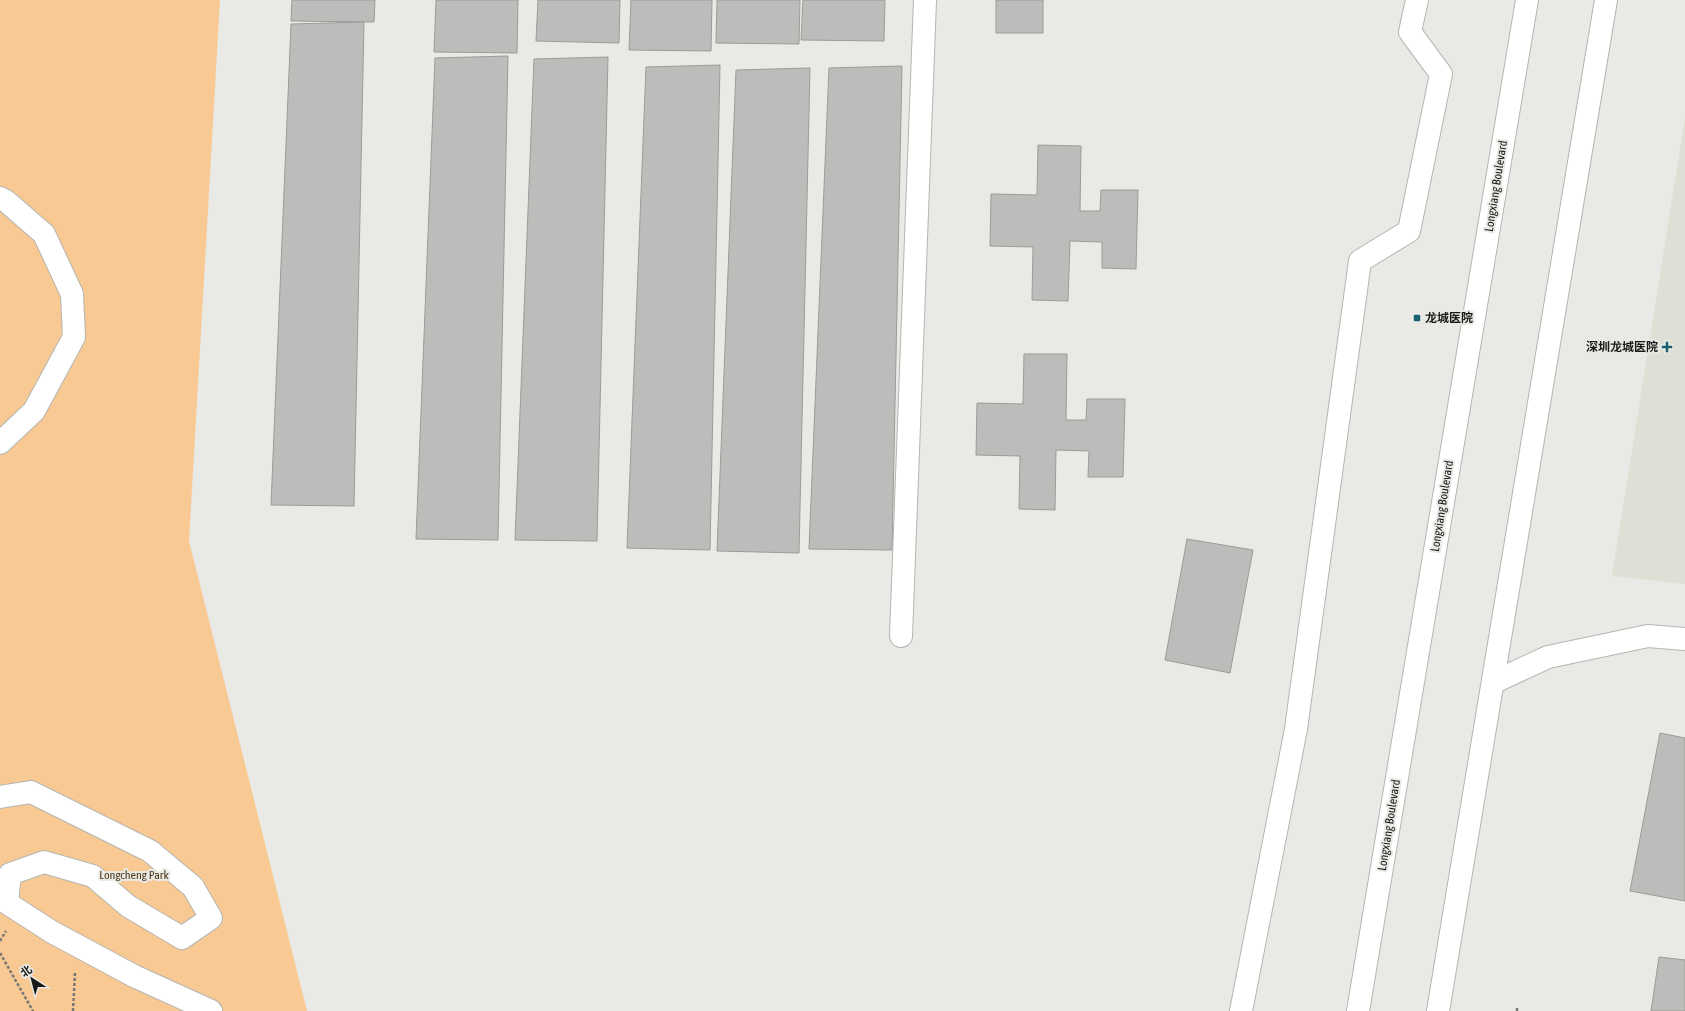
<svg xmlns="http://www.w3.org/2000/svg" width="1685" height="1011" font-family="'Asap Condensed','Noto Sans SC',sans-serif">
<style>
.built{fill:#dfe0d5}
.green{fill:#f9c993}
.building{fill:#bcbdba;stroke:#9a9c99}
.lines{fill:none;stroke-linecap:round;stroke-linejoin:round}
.minor-casing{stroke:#b5b5b2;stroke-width:24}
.major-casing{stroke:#b5b5b2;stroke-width:24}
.path{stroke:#777774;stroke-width:2.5;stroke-dasharray:3 2;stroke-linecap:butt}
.minor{stroke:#fff;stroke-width:22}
.major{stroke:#fff;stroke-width:22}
.poi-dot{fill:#196071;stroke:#e9e9e5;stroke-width:1.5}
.labels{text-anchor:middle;stroke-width:4;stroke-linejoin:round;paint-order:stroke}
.street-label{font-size:12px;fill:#191918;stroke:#e9e9e5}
.poi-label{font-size:12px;font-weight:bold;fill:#191918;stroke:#e9e9e5;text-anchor:start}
.park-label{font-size:12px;fill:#513717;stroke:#e9e9e5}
</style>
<rect width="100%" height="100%" fill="#e9e9e5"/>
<path class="built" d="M1685,118V584L1612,576Z"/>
<path class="green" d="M0,0H220L189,541L307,1011H0Z"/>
<g class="building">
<path d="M292,0H375L374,22L291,21Z"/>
<path d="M436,0H518L517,53L434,52Z"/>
<path d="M538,0H620L619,43L536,41Z"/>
<path d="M631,0H712L711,51L629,50Z"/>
<path d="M717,0H800L799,44L716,43Z"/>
<path d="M803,0H885L884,41L801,40Z"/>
<rect x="996" y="0" width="47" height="33"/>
<path d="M364,22L354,506L271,505L291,24Z"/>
<path d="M508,56L498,540L416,539L435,58Z"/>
<path d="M608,57L597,541L515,540L534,59Z"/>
<path d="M720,65L710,550L627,548L646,67Z"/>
<path d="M902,66L892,550L809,549L829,68Z"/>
<path d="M810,68L799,553L717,551L736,70Z"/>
<path d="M1038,145L1081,146L1080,211H1100L1101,190H1138L1136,269L1102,268V242L1070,241L1068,301L1032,300L1033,247L990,246L991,194L1037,195Z"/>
<path d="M1024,354H1067L1066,420H1086L1087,399H1125L1123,477H1088L1089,451L1056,450L1055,510L1019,509L1020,456L976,455L977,403L1023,404Z"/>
<path d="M1187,539L1253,550L1230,673L1165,660Z"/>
<path d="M1660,733L1685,738V901L1630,891Z"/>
<path d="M1659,957L1685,960V1011H1651Z"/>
</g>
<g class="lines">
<defs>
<g id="minor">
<path d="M0,198L6,201L44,234L72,294L74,337L34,411L0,443"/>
<path d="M901,636L925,0"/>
<path d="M1494,682L1548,657L1648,636L1685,639"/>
<path d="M0,797L31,792L150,851L193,887L211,918L182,938L128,906L93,876L44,862L10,874L7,903L52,932L134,976L211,1011"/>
<path d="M1241,1011L1296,729L1360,261L1409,231L1441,74L1410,32L1417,0"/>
</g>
<g id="major">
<path d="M1358,1011L1527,0"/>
<path d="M1438,1011L1606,0"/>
</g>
</defs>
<use href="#minor" class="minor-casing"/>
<use href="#major" class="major-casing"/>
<g class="path">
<path d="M0,941L6,931"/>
<path d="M0,953L33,1011"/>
<path d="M73,1011L75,972"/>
<path d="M1517,1011V1008"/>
</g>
<use href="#minor" class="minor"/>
<use href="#major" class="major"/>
</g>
<g class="poi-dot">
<rect x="1413" y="314" width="8" height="8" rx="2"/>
<path d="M1665 341h4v4h4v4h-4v4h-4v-4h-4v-4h4z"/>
</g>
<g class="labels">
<g class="street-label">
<text transform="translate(1496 186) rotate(-81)" y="4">Longxiang Boulevard</text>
<text transform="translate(1442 506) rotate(-81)" y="4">Longxiang Boulevard</text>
<text transform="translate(1389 825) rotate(-81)" y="4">Longxiang Boulevard</text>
</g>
<g class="poi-label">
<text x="1425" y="322">龙城医院</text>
<text x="1658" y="351" text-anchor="end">深圳龙城医院</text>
</g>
<g class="park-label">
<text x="134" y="879">Longcheng Park</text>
</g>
</g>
<g transform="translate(32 979) rotate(324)" stroke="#e9e9e5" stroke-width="3" paint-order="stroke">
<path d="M0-3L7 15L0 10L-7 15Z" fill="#191918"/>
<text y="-6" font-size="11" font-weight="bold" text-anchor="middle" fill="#191918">北</text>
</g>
</svg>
